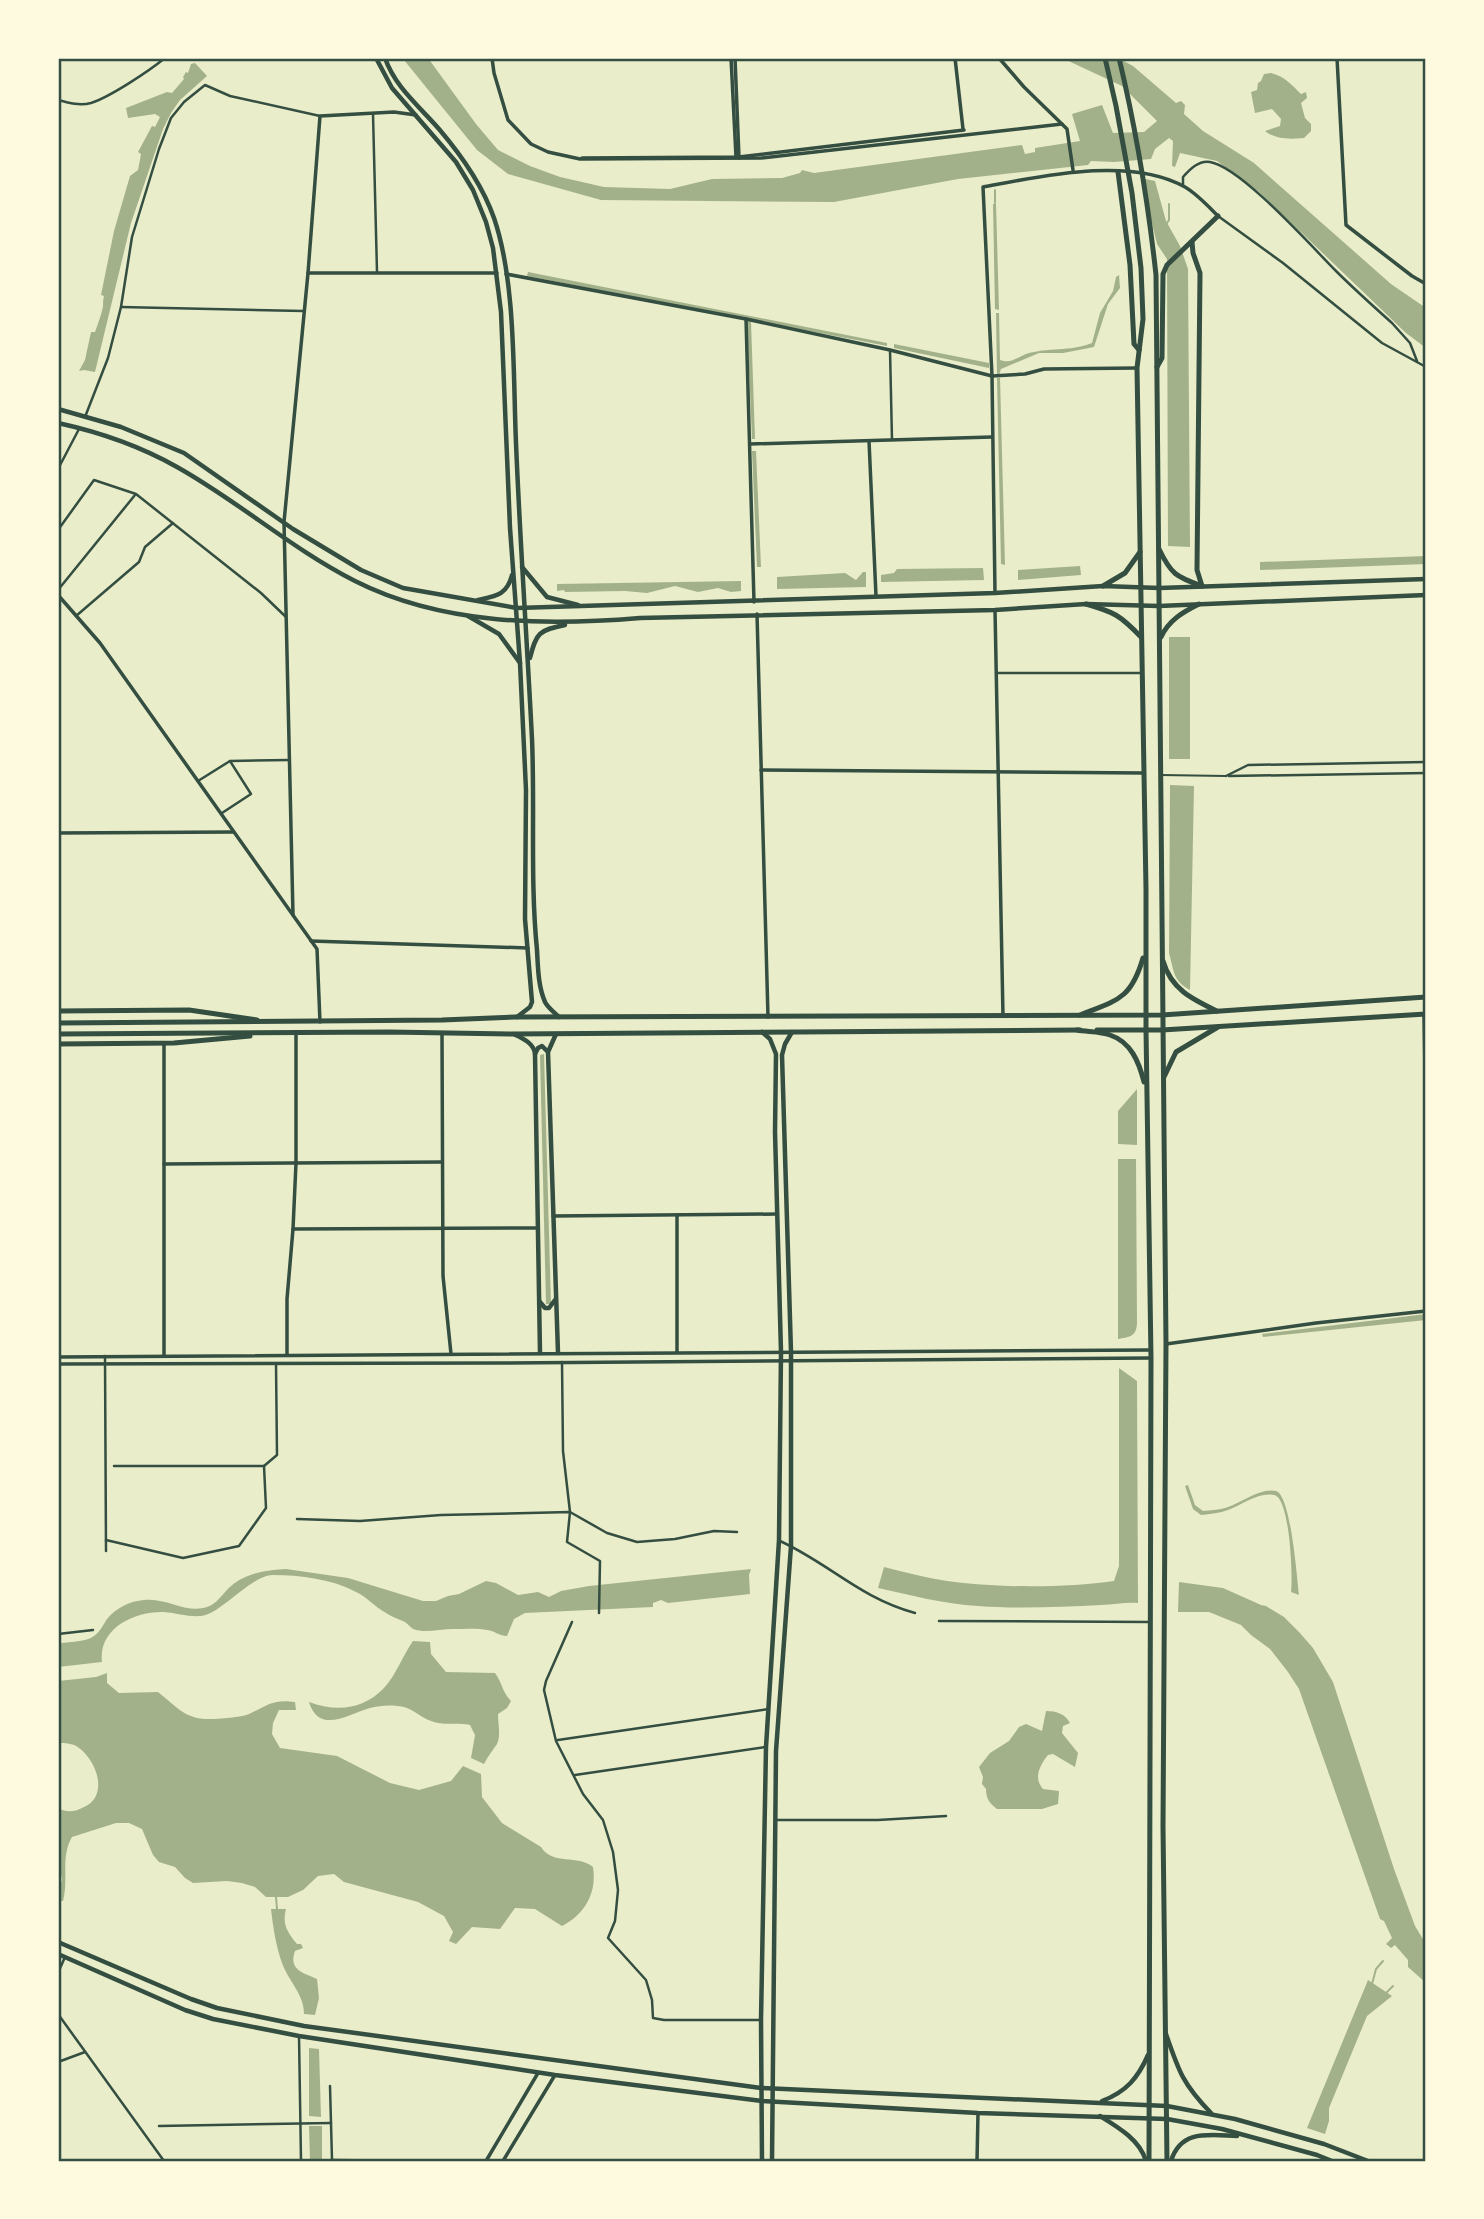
<svg xmlns="http://www.w3.org/2000/svg" width="1484" height="2219" font-family="Montserrat,sans-serif">
<style>
.water{fill:#a3b18a}
.lines{fill:none;stroke-linecap:round;stroke-linejoin:round}
.stream{stroke:#a3b18a;stroke-width:2}
.service{stroke:#344e41;stroke-width:2}
.minor{stroke:#344e41;stroke-width:2.5}
.tertiary{stroke:#344e41;stroke-width:3.5}
.secondary{stroke:#344e41;stroke-width:4.5}
.primary{stroke:#344e41;stroke-width:5}
.trunk{stroke:#344e41;stroke-width:5}
.neatline{fill:none;stroke:#344e41;stroke-width:2.5}
</style>
<rect width="100%" height="100%" fill="#e9edc9"/>
<g class="water">
<path d="M407,58H428L476,124L498,150L530,166L560,177L604,187L670,189L712,179L782,178L800,173L802,170L814,173L1022,145L1025,154L1035,152V148L1080,141L1072,114L1102,105L1113,133L1144,132L1157,121L1122,86L1062,58H1118L1133,66L1176,103L1181,101L1185,105L1184,114L1203,131L1254,163L1391,284L1426,308V348L1406,333L1258,191L1217,161L1180,153L1175,167L1172,166L1173,141L1169,138L1155,149L1151,159L1114,162L1091,161L1088,165L958,179L834,202L601,200L508,174L477,150L404,60Z"/>
<path d="M195,63L207,76L180,100L171,113L163,129L131,223L95,372L84,370L79,371L85,360L91,332H95C98,324 101,315 103,307C103,303 103,300 104,296L101,295L114,231L130,176L138,170L141,154L138,152L152,126L155,127L160,117L155,114L128,118L126,108L167,92L172,93L184,79L183,77L186,72L188,73L191,64Z"/>
<path d="M1271,73C1284,76 1292,85 1301,94L1306,92L1307,98L1301,103L1305,118L1311,124V131L1304,138C1290,139 1276,140 1265,131L1280,126L1281,119L1272,109L1255,113L1251,92L1257,90L1258,83L1261,81L1264,74Z"/>
<path d="M1141,178L1155,181L1166,221L1180,246L1188,269L1190,547L1168,546L1167,259L1157,244Z"/>
<path d="M993,204H996L999,310L995,309Z"/>
<path d="M528,272L887,343V346L527,276Z"/>
<path d="M1119,275L1120,288L1108,304L1094,347L1063,353H1039L1001,369L999,375L997,374L996,313H999L1000,360C1011,364 1016,358 1026,354C1047,347 1070,352 1092,343L1100,313L1113,291L1116,277Z"/>
<path d="M747,320L751,322L755,439H752Z"/>
<path d="M894,344L989,363V368L894,348Z"/>
<path d="M997,378H1000L1005,565L1001,564Z"/>
<path d="M752,451H756L761,567H757Z"/>
<path d="M1426,556V564L1260,570V562Z"/>
<path d="M1080,566L1081,575L1018,580V570Z"/>
<path d="M983,568L984,580L881,582V575L894,573L897,569Z"/>
<path d="M863,572H866V587L777,589V577L845,573L856,580Z"/>
<path d="M741,581V591L731,592L718,588L698,592L675,586L647,593L625,591L565,592L564,590L557,591V584Z"/>
<rect x="1169" y="637" width="21" height="122"/>
<path d="M1170,785L1194,786L1190,990C1173,981 1174,971 1169,953Z"/>
<path d="M544,1054L551,1304H546L540,1055Z"/>
<path d="M1137,1089V1145L1118,1144V1111Z"/>
<path d="M1118,1159H1136L1137,1324C1136,1337 1129,1337 1118,1339Z"/>
<path d="M1426,1314V1320L1263,1337L1262,1334Z"/>
<path d="M1119,1368L1137,1381L1138,1603C1125,1602 1114,1605 1101,1605C1060,1607 1018,1609 978,1606C943,1604 911,1595 878,1588L884,1567C905,1572 926,1578 947,1581C995,1588 1066,1588 1114,1581L1119,1566Z"/>
<path d="M1188,1485L1195,1505L1203,1511C1210,1510 1218,1510 1225,1508C1239,1504 1261,1487 1276,1491C1291,1495 1297,1579 1299,1595L1291,1592C1293,1577 1290,1497 1274,1495C1258,1492 1242,1505 1228,1510C1220,1513 1210,1514 1201,1515L1193,1509L1185,1486Z"/>
<path d="M286,1569L348,1578L423,1601H436L448,1596L459,1594L486,1581L496,1583L518,1595L538,1592L549,1597L561,1591L589,1586L751,1569L749,1575L750,1594L668,1603L661,1600L653,1603V1607L525,1613L514,1619L507,1636C499,1636 495,1631 487,1630C478,1628 465,1629 456,1629C443,1628 426,1634 413,1629C410,1627 408,1624 405,1622C399,1619 392,1617 386,1613C375,1607 367,1597 356,1592C332,1579 300,1575 273,1575C251,1575 221,1614 201,1616C188,1617 176,1613 164,1612C135,1611 98,1628 102,1662L58,1667V1644C68,1641 85,1643 94,1636C100,1632 103,1625 107,1619C116,1608 130,1601 144,1600C166,1597 186,1614 207,1607C217,1604 223,1593 231,1586C246,1573 267,1570 286,1569Z"/>
<path d="M1179,1582L1223,1588L1261,1605L1266,1606L1284,1617L1299,1632L1313,1648L1333,1682L1394,1869L1415,1926L1426,1944V1983L1408,1967V1960L1395,1945L1391,1948L1386,1944L1392,1938L1384,1921L1380,1919L1299,1689L1288,1672L1270,1649L1251,1635L1241,1625L1209,1612H1178Z"/>
<path d="M413,1641L430,1642L431,1654L446,1672L495,1673C503,1684 501,1690 511,1701L507,1708L498,1714C498,1724 501,1735 497,1744C493,1750 488,1756 484,1764L471,1758L475,1735L470,1725C457,1722 443,1726 431,1721C419,1717 411,1706 397,1706C388,1705 378,1706 370,1708C349,1714 319,1735 309,1702C336,1712 363,1710 384,1688C396,1675 403,1655 413,1641Z"/>
<path d="M107,1673V1683L119,1693L158,1692C186,1715 189,1722 227,1718C234,1717 242,1717 249,1714C268,1705 273,1699 295,1702L296,1710H279L273,1723L272,1734L280,1748L337,1756L390,1783L419,1790L451,1781L463,1766L481,1774L482,1797L502,1823L541,1847C553,1866 578,1854 593,1867C597,1893 585,1914 562,1926L535,1909L515,1908L500,1929L472,1927L456,1944L449,1941L453,1932L444,1916L418,1902L344,1882L334,1874L318,1876L303,1890L288,1897H266L255,1887L242,1883L227,1881L193,1883L185,1878L175,1867L159,1862L153,1855L142,1829L129,1823H116L72,1837C60,1858 69,1878 63,1901H58V1890L62,1880L58,1858V1808C67,1813 75,1812 84,1807C109,1796 97,1761 79,1748C73,1743 65,1743 58,1743V1681L96,1677Z"/>
<path d="M1046,1711C1057,1711 1065,1714 1070,1723L1063,1726L1062,1733L1078,1753L1075,1767L1053,1754L1048,1755C1040,1765 1033,1778 1043,1789L1059,1791L1058,1804L1042,1809H997C989,1803 986,1798 986,1789L982,1784L983,1777L979,1767L990,1753L1009,1741L1019,1727L1026,1724L1042,1731Z"/>
<path d="M271,1909H286C282,1924 287,1932 297,1944H301L303,1948L295,1951C288,1970 304,1973 317,1979L319,1998L315,2015L304,2014C304,1994 289,1982 282,1963C276,1946 273,1927 271,1909Z"/>
<path d="M1368,1980L1392,1996L1367,2016L1329,2108V2121L1325,2134L1307,2128Z"/>
<path d="M309,2048L319,2049L321,2117L309,2116Z"/>
<path d="M309,2126H322V2161H310Z"/>
</g>
<g class="lines">
<g class="stream">
<path d="M995,203V190"/>
<path d="M1167,223L1169,220V204"/>
<path d="M276,1897L277,1909"/>
<path d="M1372,1984L1376,1969L1383,1961"/>
<path d="M1386,1993L1393,1986"/>
</g>
<path class="service" d="M1161,775L1226,776"/>
<g class="minor">
<path d="M58,100C69,103 80,106 91,103C110,97 149,71 165,58"/>
<path d="M373,114L377,272"/>
<path d="M1183,186V177C1190,169 1199,160 1210,162C1241,167 1312,247 1336,271C1354,289 1373,306 1392,323L1410,343L1417,361"/>
<path d="M1218,216L1283,263L1382,343L1426,367"/>
<path d="M121,307L303,311"/>
<path d="M890,350L892,440"/>
<path d="M85,417L108,358L121,307L132,237L159,149L171,118L184,102L205,85L230,96L320,116"/>
<path d="M58,469L79,429"/>
<path d="M58,530L94,480L136,494L261,593L286,617"/>
<path d="M58,590L135,495"/>
<path d="M76,616L139,562L145,547L173,523"/>
<path d="M996,673H1140"/>
<path d="M1226,776L1248,765L1426,762"/>
<path d="M1229,776L1426,773"/>
<path d="M198,781L230,761L289,760"/>
<path d="M222,813L251,794L230,761"/>
<path d="M105,1356L106,1551"/>
<path d="M562,1362L563,1451L570,1512L567,1542L600,1561L599,1613"/>
<path d="M114,1466H264"/>
<path d="M297,1519L360,1521L441,1515L570,1512L607,1533L637,1542L675,1539L714,1531L737,1532"/>
<path d="M106,1540L183,1558L239,1546L266,1508L264,1466L277,1455L276,1364"/>
<path d="M780,1541C830,1564 860,1598 915,1613"/>
<path d="M939,1621L1150,1622"/>
<path d="M572,1622L546,1681L544,1690L556,1741L583,1794L603,1820L613,1852L618,1890L615,1921L608,1938L646,1980L652,2000L653,2018L664,2020H761"/>
<path d="M58,1634L93,1630"/>
<path d="M558,1740L769,1709"/>
<path d="M575,1775L765,1747"/>
<path d="M775,1820H878L946,1816"/>
<path d="M58,1973L65,1957"/>
<path d="M58,2014L164,2161"/>
<path d="M299,2036L301,2161"/>
<path d="M58,2062L85,2052"/>
<path d="M330,2086L332,2160"/>
<path d="M159,2126L331,2123"/>
<path d="M332,2160L424,2161"/>
</g>
<g class="tertiary">
<path d="M492,58L494,73L508,120L531,144L548,152L580,159L761,158L1062,124"/>
<path d="M731,58L736,157"/>
<path d="M735,58L739,158"/>
<path d="M955,58L963,129"/>
<path d="M999,58L1024,87L1067,129L1073,170"/>
<path d="M1337,58L1346,225L1412,276L1426,284"/>
<path d="M582,158L739,157L964,130"/>
<path d="M308,273H497"/>
<path d="M506,274L746,319L890,350L992,376L1025,374L1044,369L1136,368"/>
<path d="M746,319L754,602"/>
<path d="M869,441L876,596"/>
<path d="M750,444L992,437"/>
<path d="M995,593L992,376L983,187C1042,176 1130,156 1185,187C1197,194 1208,206 1218,216"/>
<path d="M58,595L100,643L317,949L320,1022"/>
<path d="M995,610L1003,1016"/>
<path d="M757,614L768,1017"/>
<path d="M761,770L1144,773"/>
<path d="M58,833L233,832"/>
<path d="M293,915L284,522L308,273L320,116L394,112L416,115"/>
<path d="M311,941L528,948"/>
<path d="M1424,1014L1426,1124"/>
<path d="M442,1034L443,1276L451,1354"/>
<path d="M164,1043V1356"/>
<path d="M164,1164L442,1162"/>
<path d="M677,1215V1352"/>
<path d="M553,1216L777,1214"/>
<path d="M293,1229L537,1228"/>
<path d="M1166,1344L1316,1323L1426,1311"/>
<path d="M287,1355V1299L293,1229L296,1163V1033"/>
<path d="M58,1357L1151,1350"/>
<path d="M58,1364L500,1363L1151,1358"/>
<path d="M486,2161L538,2073"/>
<path d="M503,2161L555,2075"/>
<path d="M977,2161L978,2113"/>
</g>
<g class="secondary">
<path d="M376,58L392,88L456,162L473,190L486,222L493,248L501,312L510,528L520,663L526,790L525,919L532,1002L530,1007L517,1017"/>
<path d="M385,58C395,87 419,106 439,129C462,156 482,184 494,218C516,282 513,375 516,443C520,542 527,640 532,739C535,809 530,880 537,950C538,967 538,986 545,1002C548,1008 554,1012 559,1017"/>
<path d="M58,409L121,427L184,453L293,529L361,570L403,588L517,608L995,593L1103,586L1159,588L1426,579"/>
<path d="M58,423C99,432 140,446 177,467C238,501 292,549 355,581C442,625 546,626 640,618L995,610L1086,604L1159,606L1426,595"/>
<path d="M522,567L547,597L578,605"/>
<path d="M478,600C496,596 507,595 512,575"/>
<path d="M468,616L499,634L520,663"/>
<path d="M530,658C536,633 539,630 565,625"/>
<path d="M762,1032L770,1039L776,1054L775,1132L781,1352L779,1540L766,1747L761,2020L762,2161"/>
<path d="M514,1034C523,1039 534,1043 535,1054L540,1353"/>
<path d="M556,1034L548,1052L558,1353"/>
<path d="M535,1054L538,1048L542,1046L547,1051"/>
<path d="M540,1302L545,1308H549L555,1300"/>
<path d="M58,1942L191,1999L217,2008L304,2026L761,2088L1167,2106L1235,2119L1324,2144L1368,2161"/>
<path d="M58,1954L185,2010L213,2019L299,2036L555,2075L762,2101L978,2113L1167,2119L1222,2129L1317,2155L1332,2161"/>
<path d="M1166,2034C1179,2072 1183,2084 1211,2113"/>
<path d="M1102,2101C1126,2092 1138,2078 1148,2055"/>
<path d="M1100,2116C1118,2127 1140,2140 1146,2161"/>
<path d="M772,2161L776,1751L791,1546V1352L782,1055L785,1044L792,1032"/>
<path d="M1171,2161C1181,2129 1209,2135 1237,2136"/>
</g>
<g class="primary">
<path d="M58,1011L189,1010L257,1020"/>
<path d="M58,1023L442,1020L516,1017L1162,1015L1426,997"/>
<path d="M1097,1030H1162L1426,1014"/>
<path d="M58,1034L389,1032L513,1034L1080,1030"/>
<path d="M58,1044L174,1043L250,1036"/>
</g>
<g class="trunk">
<path d="M1105,58L1116,106L1132,193L1141,268L1143,319L1137,368L1146,889V1030L1151,1358L1149,2161"/>
<path d="M1119,58C1136,129 1148,202 1156,275L1166,1344L1163,1826L1167,2161"/>
<path d="M1118,172L1130,265L1134,344L1139,350"/>
<path d="M1192,242L1193,253L1200,273L1197,570L1202,586"/>
<path d="M1157,367L1162,358L1163,274L1167,265L1218,216"/>
<path d="M1159,549C1171,574 1176,577 1202,586"/>
<path d="M1103,586L1125,573L1140,552"/>
<path d="M1086,604C1114,612 1120,615 1141,637"/>
<path d="M1161,637C1169,620 1183,612 1199,604"/>
<path d="M1163,961C1171,989 1192,999 1217,1011"/>
<path d="M1080,1015C1118,1000 1131,999 1143,958"/>
<path d="M1077,1030C1087,1032 1100,1031 1110,1035C1131,1042 1139,1062 1144,1082"/>
<path d="M1164,1077L1176,1052L1218,1027"/>
</g>
</g>
<rect width="1484" height="2219" fill="none" stroke="#fefae0" stroke-width="119"/>
<rect x="60" y="60" width="1364" height="2100" class="neatline"/>
</svg>
